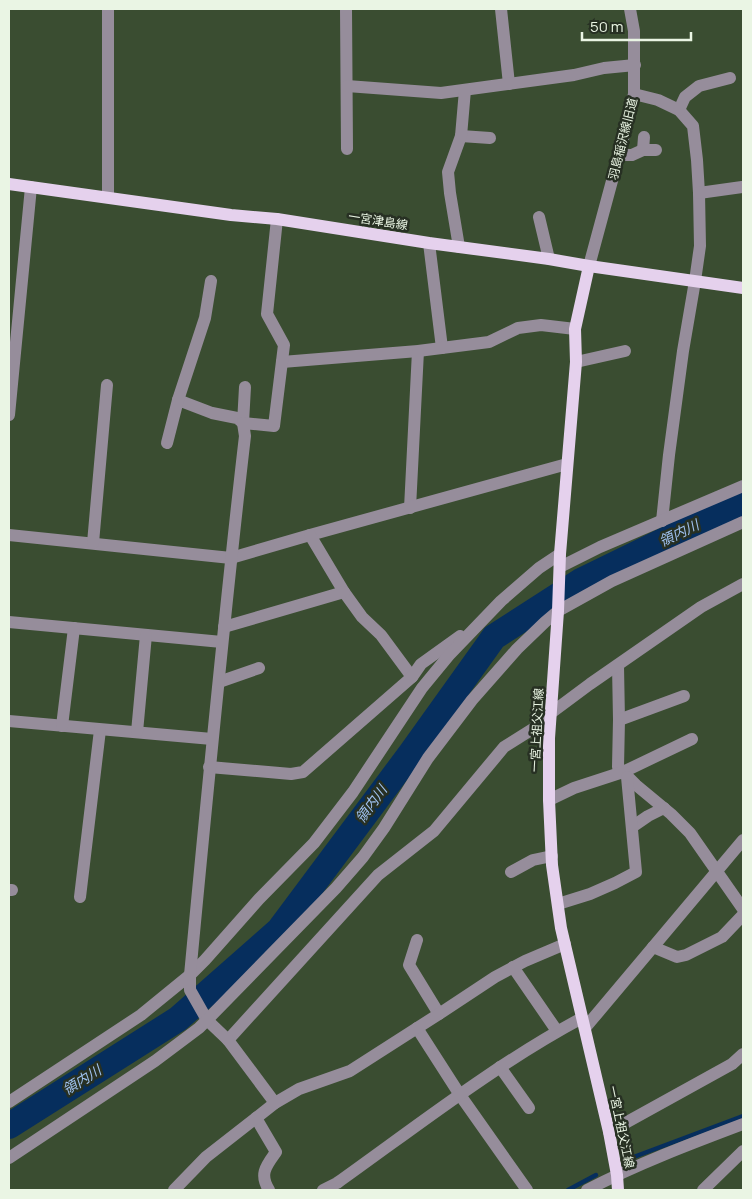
<svg xmlns="http://www.w3.org/2000/svg" width="752" height="1199" font-family="Manrope,'Noto Sans JP',sans-serif">
<style>
.lines{fill:none;stroke-linecap:round;stroke-linejoin:round}
.stream{stroke:#062e5d;stroke-width:4.5}
.river{stroke:#062e5d;stroke-width:26}
.minor{stroke:#968d9b;stroke-width:12}
.major{stroke:#e5d1ed;stroke-width:12}
.labels{text-anchor:middle;stroke-width:5;stroke-linejoin:round;paint-order:stroke}
.street-label{font-size:12px;fill:#eaf5e4;stroke:#273023}
.water-label{font-size:14px;font-style:italic;fill:#a0c2f0;stroke:#273023}
</style>
<rect width="100%" height="100%" fill="#3a4d31"/>
<g class="lines">
<g class="stream">
<path d="M631,1158L743,1116"/>
<path d="M568,1190L596,1175"/>
</g>
<path class="river" d="M9,1126L178,1019L279,930L411,753L494,637L581,581L743,502"/>
<g class="minor">
<path d="M346,9L347,149"/>
<path d="M501,9L509,84"/>
<path d="M347,86L441,93L574,75L604,68L635,65"/>
<path d="M634,94L658,100L679,110L693,126L697,160L699,193L700,246L695,281L683,351L669,455L662,521"/>
<path d="M679,110L685,97L699,86L730,78"/>
<path d="M461,136L490,138"/>
<path d="M643,150L644,137"/>
<path d="M619,155H632L643,150H656"/>
<path d="M699,193L742,187"/>
<path d="M108,197V9"/>
<path d="M539,217L549,259"/>
<path d="M429,243L442,348"/>
<path d="M459,247L450,193L448,172L461,136L465,90"/>
<path d="M589,266L619,155L634,94V31L630,9"/>
<path d="M282,362L418,351L489,342L518,328L541,325L575,329"/>
<path d="M576,362L625,351"/>
<path d="M178,400L212,413L237,418L243,423"/>
<path d="M9,415L31,187"/>
<path d="M243,423L245,387"/>
<path d="M167,443L178,400L205,318L211,281"/>
<path d="M410,508L418,351"/>
<path d="M9,535L231,558L310,535L567,464"/>
<path d="M310,535L344,592L362,617L381,635L412,677"/>
<path d="M93,543L107,385"/>
<path d="M560,567L600,547L743,486"/>
<path d="M9,622L222,642"/>
<path d="M224,627L344,592"/>
<path d="M618,666L619,720L618,767L636,785L671,814L690,833L743,909"/>
<path d="M219,682L259,668"/>
<path d="M619,720L684,696"/>
<path d="M9,721L212,739"/>
<path d="M62,726L74,628"/>
<path d="M137,732L146,635"/>
<path d="M209,767L291,774L303,772L412,677L421,664L460,636"/>
<path d="M549,800L574,788L623,772L692,739"/>
<path d="M632,827L648,816L664,808"/>
<path d="M511,872L533,860L552,856"/>
<path d="M9,890H12"/>
<path d="M80,897L100,730"/>
<path d="M558,904L590,894L615,883L636,872L627,777"/>
<path d="M417,940L409,965L439,1014"/>
<path d="M653,947L677,957L686,955L722,937L743,915"/>
<path d="M513,967L557,1031"/>
<path d="M417,1028L460,1095L527,1190"/>
<path d="M585,1028L743,840"/>
<path d="M228,1040L378,875L434,831L504,747L539,725L551,713L590,684L701,607L743,584"/>
<path d="M500,1067L529,1108"/>
<path d="M9,1102L141,1015L190,975L205,960L259,899L314,843L353,792L422,688L450,654L501,601L539,568L560,554"/>
<path d="M275,1103L228,1040L207,1020L190,990V975C207,795 224,615 245,436L243,423L274,426L284,345L267,314L277,219"/>
<path d="M256,1118L276,1152C266,1166 259,1174 269,1190"/>
<path d="M609,1132L732,1064L743,1054"/>
<path d="M9,1158L155,1061L199,1028L207,1020L336,888L363,857L384,828L428,758L472,700L517,649L545,622L558,611L612,581L743,522"/>
<path d="M174,1190L206,1157L256,1118L275,1103L299,1089L350,1071L439,1014L495,977L525,961L565,944"/>
<path d="M323,1190L337,1183C417,1126 496,1064 582,1018"/>
<path d="M587,1190C637,1164 690,1144 743,1124"/>
<path d="M703,1190L743,1151"/>
</g>
<g class="major">
<path d="M9,184L231,215L277,219L429,243L549,259L589,266L743,288"/>
<path d="M589,266L575,329L576,362L560,554L558,611L549,738V800L552,865L561,928L609,1132L617,1175L618,1190"/>
</g>
</g>
<g class="labels">
<g class="street-label">
<text transform="translate(623 139) rotate(-76)" y="4">羽島稲沢線旧道</text>
<text transform="translate(378 221) rotate(9)" y="4">一宮津島線</text>
<text transform="translate(537 730) rotate(-87)" y="4">一宮上祖父江線</text>
<text transform="translate(621 1127) rotate(78)" y="4">一宮上祖父江線</text>
</g>
<g class="water-label">
<text transform="translate(679 533) rotate(-26)" y="5">領内川</text>
<text transform="translate(371 804) rotate(-54)" y="5">領内川</text>
<text transform="translate(82 1080) rotate(-32)" y="5">領内川</text>
</g>
</g>
<rect width="752" height="1199" fill="none" stroke="#eaf5e4" stroke-width="20"/>
<path d="M582 32v8h109v-8" fill="none" stroke="#eaf5e4" stroke-width="2.5"/>
<text x="590" y="32" font-size="15" fill="#eaf5e4" stroke="#273023" stroke-width="4" paint-order="stroke">50 m</text>
</svg>
